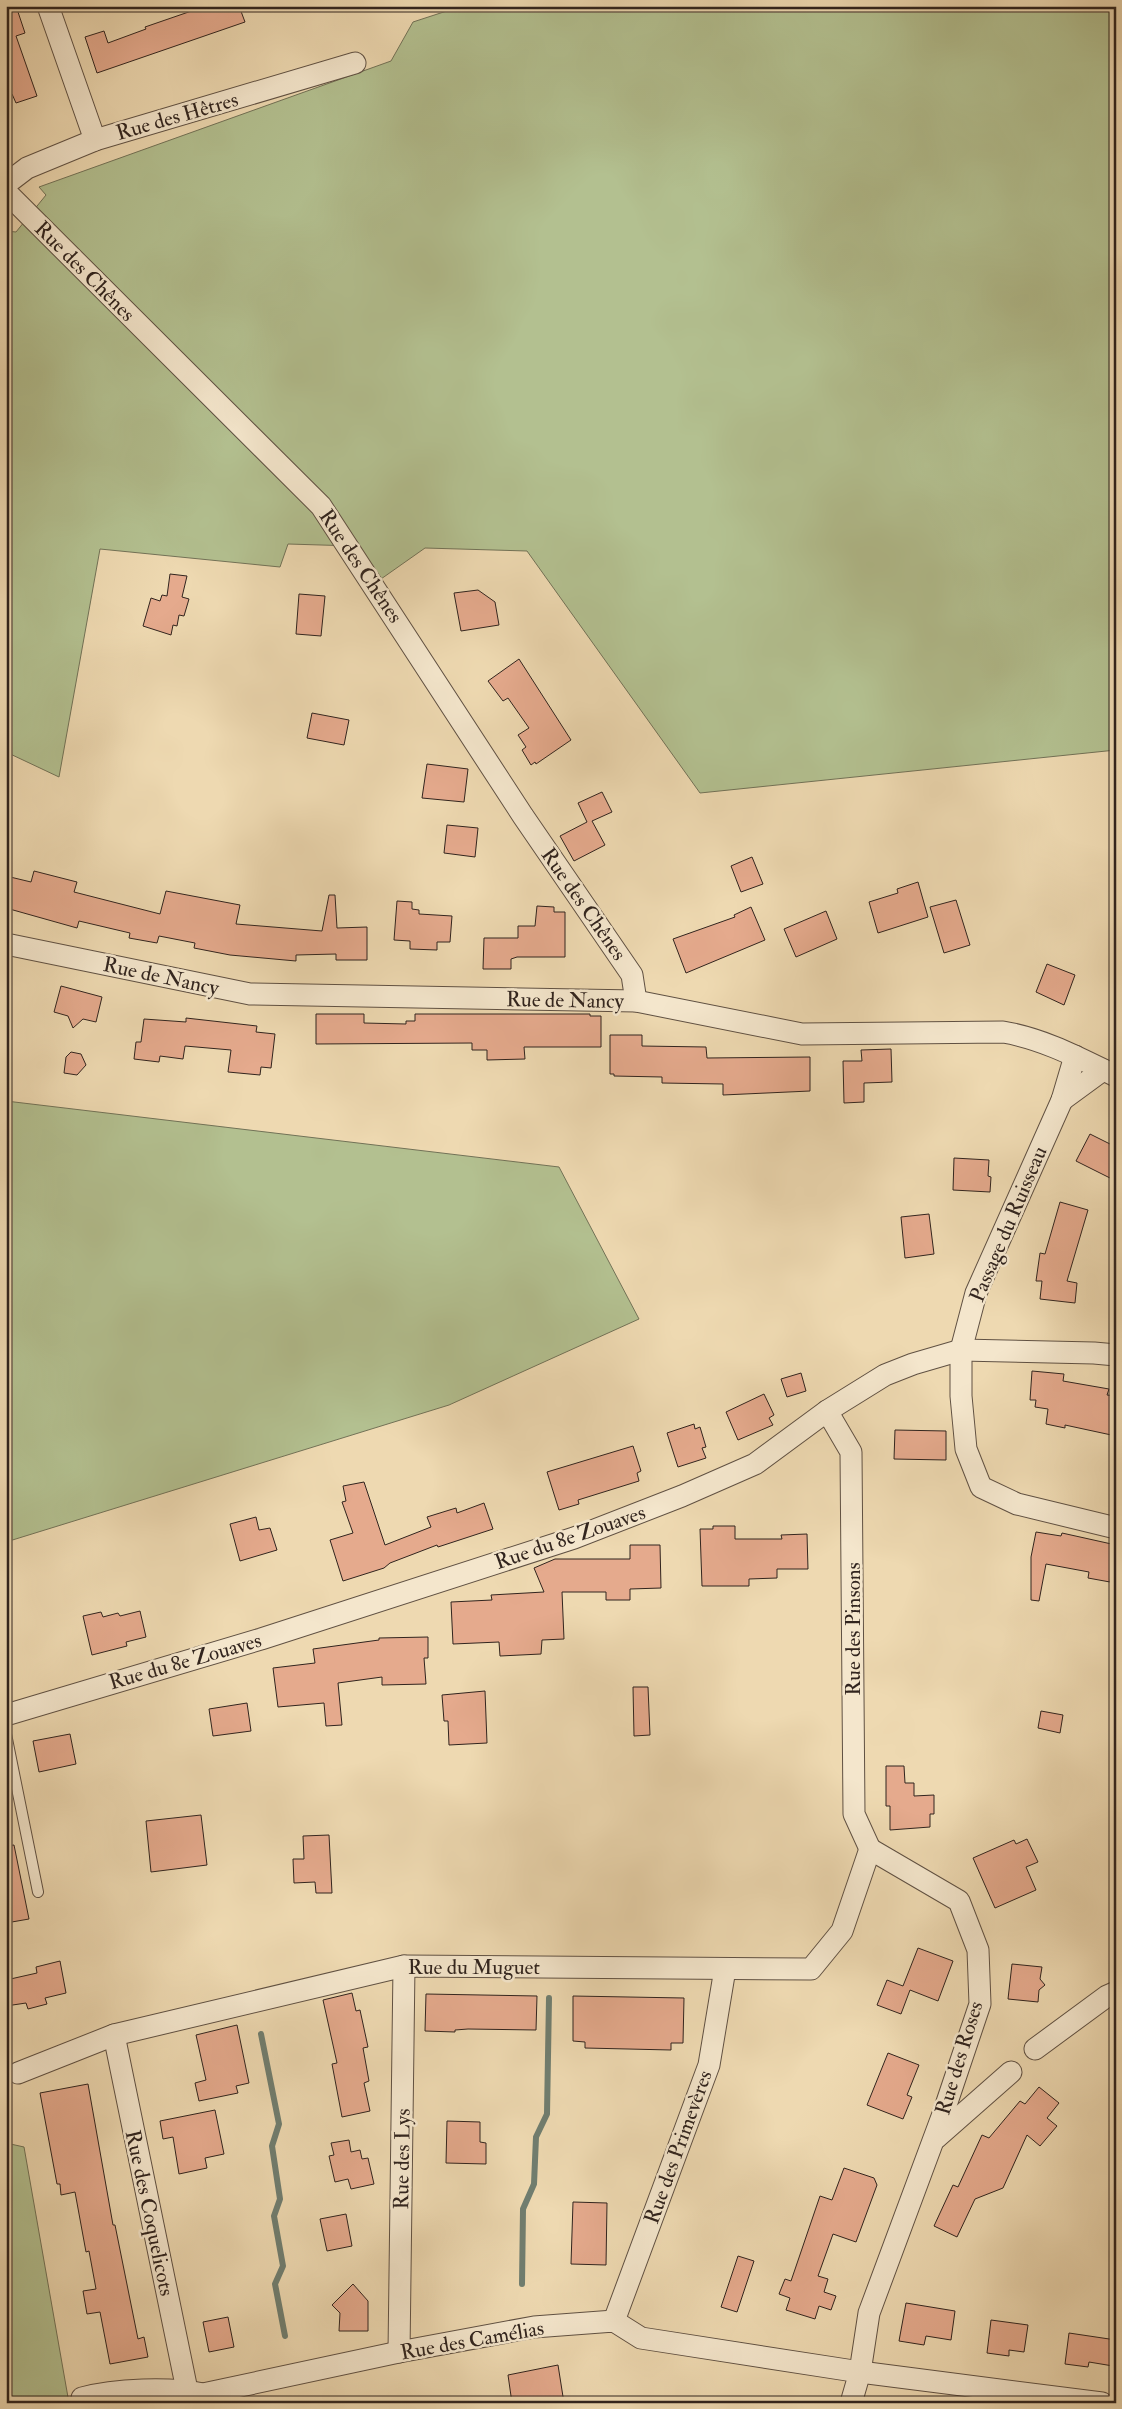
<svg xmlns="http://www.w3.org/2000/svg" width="1122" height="2409" font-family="'IM FELL Double Pica',serif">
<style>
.green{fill:#b3c090;stroke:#727257}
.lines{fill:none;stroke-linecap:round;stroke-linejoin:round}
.stream{stroke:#707e70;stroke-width:6}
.building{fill:#e5aa8d;stroke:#31241e}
.service-casing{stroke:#605143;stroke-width:12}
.minor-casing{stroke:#605143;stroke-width:23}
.service{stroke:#f4e6cc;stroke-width:10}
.minor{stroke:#f4e6cc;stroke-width:21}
.labels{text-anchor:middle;stroke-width:5;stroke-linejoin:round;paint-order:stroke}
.street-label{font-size:21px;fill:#31241e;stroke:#f4e6cc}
</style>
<rect width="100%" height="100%" fill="#eed9b1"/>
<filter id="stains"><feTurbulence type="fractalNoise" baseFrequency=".004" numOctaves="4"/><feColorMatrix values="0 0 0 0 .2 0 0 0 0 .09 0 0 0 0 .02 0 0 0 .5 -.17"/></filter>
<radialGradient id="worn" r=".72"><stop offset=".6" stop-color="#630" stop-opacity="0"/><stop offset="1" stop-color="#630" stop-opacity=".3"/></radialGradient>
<g class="green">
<path d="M462,6H1116V750L700,793L527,551L425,548L381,579L354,546L288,544L280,567L100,549L59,777L6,752V231L16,232L46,195L39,187L391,61L413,22Z"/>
<path d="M6,1101L559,1167L639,1319L449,1405L6,1542Z"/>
<path d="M6,2143L24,2147L69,2403H6Z"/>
</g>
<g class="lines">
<g class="stream">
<path d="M261,2034L279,2124L272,2146L280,2199L274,2216L283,2266L275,2284L285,2336"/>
<path d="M522,2284L523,2209L534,2184L536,2137L547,2114L549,1998"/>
</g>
</g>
<g class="building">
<path d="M6,6H16L25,33L16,36L37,96L16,103L12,94L6,97Z"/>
<path d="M206,6H239L245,22L97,73L85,37L104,31L108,43L146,29L145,27Z"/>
<path d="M170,574L187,576L182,597L189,599L184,616L179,615L177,626L173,625L171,635L143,626L151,598L160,601L162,595L167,596Z"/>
<path d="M478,590L495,602L499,625L461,631L454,593Z"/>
<path d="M299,594L325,596L321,636L296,634Z"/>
<path d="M519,659L571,740L536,764L535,762L531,765L522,750L526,747L518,735L529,728L508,698L503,701L488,681Z"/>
<path d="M312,713L349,720L344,745L307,738Z"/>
<path d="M427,764L468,769L464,802L422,798Z"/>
<path d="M602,792L612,812L592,821L605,845L574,861L560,836L587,822L578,803Z"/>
<path d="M447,825L478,828L475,857L444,853Z"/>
<path d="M752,857L763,884L741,892L731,866Z"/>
<path d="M34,871L77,882L74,892L160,914L166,891L240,905L236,924L322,931L329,895H335L337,928L367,927V960H336V954L296,955V961L230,955L194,948L195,943L159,936L157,943L129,938L130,933L79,921L77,928L6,908V876L31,882Z"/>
<path d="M918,882L928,917L878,933L869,902L898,893L897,889Z"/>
<path d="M956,900L970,945L944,953L930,907Z"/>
<path d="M397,901L412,902V909L419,910V914L452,916L450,942H437V950L410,949V941L394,940Z"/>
<path d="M537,906L554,907V912H565V957H517L511,959V969H483L484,938H518V926H535Z"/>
<path d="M751,907L765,940L686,973L673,939L735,917L734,915Z"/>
<path d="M826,911L837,939L796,957L784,929Z"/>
<path d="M1047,964L1075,975L1064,1005L1036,992Z"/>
<path d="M61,986L102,997L96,1022L83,1019L73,1028L68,1016L54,1012Z"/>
<path d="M316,1014H364V1023L406,1024V1021H415V1014H590V1016H601V1047H524L525,1059L487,1060V1050H472V1043L316,1044Z"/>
<path d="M186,1018L257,1026L256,1032L275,1034L271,1068L261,1067L260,1075L228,1072L231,1050L185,1046L183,1059L160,1056L159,1062L134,1059L136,1042H141L144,1019L186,1022Z"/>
<path d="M610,1035H642V1046L706,1047L707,1058L810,1057V1091L723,1095V1084L662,1083V1077L614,1076V1074H610Z"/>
<path d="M891,1049L892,1082L864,1083V1102L844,1103L843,1061H862L861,1050Z"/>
<path d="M71,1052L81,1054L86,1065L77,1075L64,1073L66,1057Z"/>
<path d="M1090,1134L1116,1147V1181L1076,1161Z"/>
<path d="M954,1158L989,1160L988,1176L991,1177L990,1192L953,1190Z"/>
<path d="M1060,1202L1088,1210L1067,1281L1077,1283L1075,1303L1040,1299L1042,1281H1036L1040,1253L1045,1254Z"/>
<path d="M929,1214L934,1254L905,1258L901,1217Z"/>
<path d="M1032,1371L1064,1374L1063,1381L1109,1389L1107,1395L1116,1396V1436L1065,1425V1428L1046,1424L1048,1409L1035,1407L1036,1400H1030Z"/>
<path d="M801,1373L806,1391L787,1397L781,1379Z"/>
<path d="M764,1394L774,1415L769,1418L773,1425L738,1440L726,1412Z"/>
<path d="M694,1424L695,1429L700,1427L706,1447L702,1448L706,1458L678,1467L667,1433Z"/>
<path d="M895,1430L946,1431V1460L894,1459Z"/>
<path d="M633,1446L641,1471L637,1473L639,1481L578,1500L579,1504L559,1510L547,1472Z"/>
<path d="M364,1482L385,1545L431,1527L427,1517L456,1508L457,1513L484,1503L493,1529L438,1547L437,1545L390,1563L384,1568L343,1581L330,1540L353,1533L342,1502L346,1501L343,1486Z"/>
<path d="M256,1517L259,1530L270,1528L277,1550L240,1561L230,1524Z"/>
<path d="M713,1526H735V1539H782L781,1535L807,1534L808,1569H777V1578L749,1579V1586H702L700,1529H713Z"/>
<path d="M1036,1532L1061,1536L1062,1533L1116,1545L1110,1582L1088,1578L1089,1572L1046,1564L1039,1601L1031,1600V1557Z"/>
<path d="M630,1545H660L661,1588L630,1589V1600H606V1592H562L564,1639L542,1640L541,1654L500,1656L499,1642L453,1644L451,1602L492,1600L491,1595L544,1592L534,1568L555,1559H630Z"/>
<path d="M140,1611L146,1637L126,1642L127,1646L92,1655L83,1616L101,1612L103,1617L118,1613L120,1616Z"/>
<path d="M428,1637V1658H424L426,1684L382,1685V1677L338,1683L342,1725L326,1726L324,1703L278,1707L273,1668L315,1663L313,1649L379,1640V1638Z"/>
<path d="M633,1687H648L650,1735L634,1736Z"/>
<path d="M485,1691L487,1743L449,1745L448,1721H444L442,1695Z"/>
<path d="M247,1703L251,1731L213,1736L209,1709Z"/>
<path d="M1041,1711L1063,1715L1060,1733L1038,1728Z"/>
<path d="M70,1734L76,1764L39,1772L33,1741Z"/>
<path d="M886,1766H904L905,1783H914V1796L934,1795V1814H930V1827L890,1830V1806H886Z"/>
<path d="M201,1815L207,1865L151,1872L146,1821Z"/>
<path d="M329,1835L332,1893H316L315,1882L294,1883L293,1859H304L303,1836Z"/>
<path d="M1027,1839L1038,1862L1026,1867L1036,1890L995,1908L973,1858L1014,1840L1016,1844Z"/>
<path d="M14,1845L29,1919L6,1923V1846Z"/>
<path d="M918,1948L953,1961L938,2001L910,1990L901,2014L877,2005L887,1980L903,1986Z"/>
<path d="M60,1961L66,1993L45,1998L47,2004L28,2009L26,2003L6,2006V1980L37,1973L36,1967Z"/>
<path d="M1012,1964L1042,1967L1040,1979L1045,1985L1039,1990L1038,2002L1008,1999Z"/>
<path d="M352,1993L356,2011L360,2010L368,2047L363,2048L369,2081L364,2083L370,2111L342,2117L332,2064L337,2063L323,2000Z"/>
<path d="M426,1994L537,1996L536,2030L468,2029L455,2030V2032L425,2031Z"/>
<path d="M573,1996L684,1998L683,2043H671V2050L585,2048V2042L573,2041Z"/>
<path d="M237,2025L249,2083L236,2086L238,2093L199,2101L195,2083L206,2080L196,2035Z"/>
<path d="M888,2053L919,2065L907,2095L912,2097L903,2119L867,2105Z"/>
<path d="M88,2084L113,2225H115L138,2339L144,2337L148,2357L110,2364L100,2312L87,2314L83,2291L96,2289L89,2251L86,2252L75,2192L61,2195L60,2184H57L40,2093Z"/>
<path d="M1039,2087L1059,2103L1047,2118L1057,2126L1040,2146L1027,2135L1003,2188L975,2199L957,2237L934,2226L953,2185L958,2187L982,2135L989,2138L1020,2101L1025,2104Z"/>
<path d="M215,2110L224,2154L205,2158L207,2168L179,2174L173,2137L163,2139L160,2121Z"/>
<path d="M447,2121L480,2122V2142L486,2143V2164L446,2163Z"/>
<path d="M349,2140L351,2152L360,2150L362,2159L368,2158L374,2184L351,2189L348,2179L335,2182L329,2156L334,2155L331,2143Z"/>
<path d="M844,2168L874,2178L877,2185L856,2242L833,2234L818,2276L828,2279L824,2292L836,2296L831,2310L819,2306L815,2319L786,2310L790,2298L779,2294L785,2279L791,2281L820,2196L832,2200Z"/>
<path d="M573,2202L607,2203L606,2265L571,2264Z"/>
<path d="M346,2214L352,2246L327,2251L320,2219Z"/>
<path d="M738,2256L754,2261L737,2312L721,2307Z"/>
<path d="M353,2284L368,2301V2331H339L340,2313L332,2305Z"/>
<path d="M906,2303L955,2311L951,2340L926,2336L924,2345L899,2341Z"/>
<path d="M228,2317L234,2347L209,2352L203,2322Z"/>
<path d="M991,2320L1028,2325L1024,2352L1009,2350V2356L987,2353Z"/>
<path d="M1069,2333L1116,2340L1113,2366L1089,2362L1088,2367L1065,2364Z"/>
<path d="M558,2365L564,2403H512L508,2375Z"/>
</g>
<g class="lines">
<defs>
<path id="service" d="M6,1734L38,1892"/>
<g id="minor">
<path d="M48,6L95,140"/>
<path d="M6,184L27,168L95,140L355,63"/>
<path d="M6,192L321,506L523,816L632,975L636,1001"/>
<path d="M6,944L250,994L636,1001L802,1034L1003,1032C1044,1039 1079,1058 1116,1076"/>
<path d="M1075,1056L1062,1100L976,1293L961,1350V1396L966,1449L981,1487L1017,1504L1116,1528"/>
<path d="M1062,1100L1103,1070"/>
<path d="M827,1411L851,1452L854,1814L870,1849"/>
<path d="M6,1715L261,1639L574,1538L682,1496L755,1464L827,1411L885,1375L913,1364L961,1350L1094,1353L1116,1355"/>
<path d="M114,2035L187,2390"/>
<path d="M1035,2049L1107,1996L1116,1992"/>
<path d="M18,2073L114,2035L404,1966L811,1969L842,1931L870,1849"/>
<path d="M936,2138L1011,2072"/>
<path d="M614,2321L709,2065L725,1969"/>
<path d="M399,2352L404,1966"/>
<path d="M82,2398C115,2389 170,2387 203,2394L399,2352L534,2327L614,2321L641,2338L860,2372L1102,2403"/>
<path d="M851,2403L860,2372L869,2313L943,2114L980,2004L978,1950L959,1901L870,1849"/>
</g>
</defs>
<use href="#service" class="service-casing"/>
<use href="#minor" class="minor-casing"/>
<use href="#service" class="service"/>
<use href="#minor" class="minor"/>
</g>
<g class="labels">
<g class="street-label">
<text transform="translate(177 116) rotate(-16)" y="7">Rue des Hêtres</text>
<text transform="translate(85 271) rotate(45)" y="7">Rue des Chênes</text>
<text transform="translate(361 566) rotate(56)" y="7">Rue des Chênes</text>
<text transform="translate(584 904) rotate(55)" y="7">Rue des Chênes</text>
<text transform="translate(161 976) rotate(12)" y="7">Rue de Nancy</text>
<text transform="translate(565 1000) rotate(1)" y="7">Rue de Nancy</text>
<text transform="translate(1008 1224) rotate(-67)" y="7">Passage du Ruisseau</text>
<text transform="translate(570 1537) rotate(-19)" y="7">Rue du 8e Zouaves</text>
<text transform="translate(853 1629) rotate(-90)" y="7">Rue des Pinsons</text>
<text transform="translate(185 1661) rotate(-16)" y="7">Rue du 8e Zouaves</text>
<text x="474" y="1974">Rue du Muguet</text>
<text transform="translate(959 2058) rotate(-73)" y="7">Rue des Roses</text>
<text transform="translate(678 2147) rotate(-70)" y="7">Rue des Primevères</text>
<text transform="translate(402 2159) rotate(-89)" y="7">Rue des Lys</text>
<text transform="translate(150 2213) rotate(78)" y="7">Rue des Coquelicots</text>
<text transform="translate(472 2340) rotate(-10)" y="7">Rue des Camélias</text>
</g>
</g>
<rect width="1122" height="2409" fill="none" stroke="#eed9b1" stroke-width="25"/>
<rect x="8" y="8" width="1107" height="2394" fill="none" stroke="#31241e" stroke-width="2.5"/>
<rect x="12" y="12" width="1097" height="2384" fill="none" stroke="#31241e"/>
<rect width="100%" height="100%" filter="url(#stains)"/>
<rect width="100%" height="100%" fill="url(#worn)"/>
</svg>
